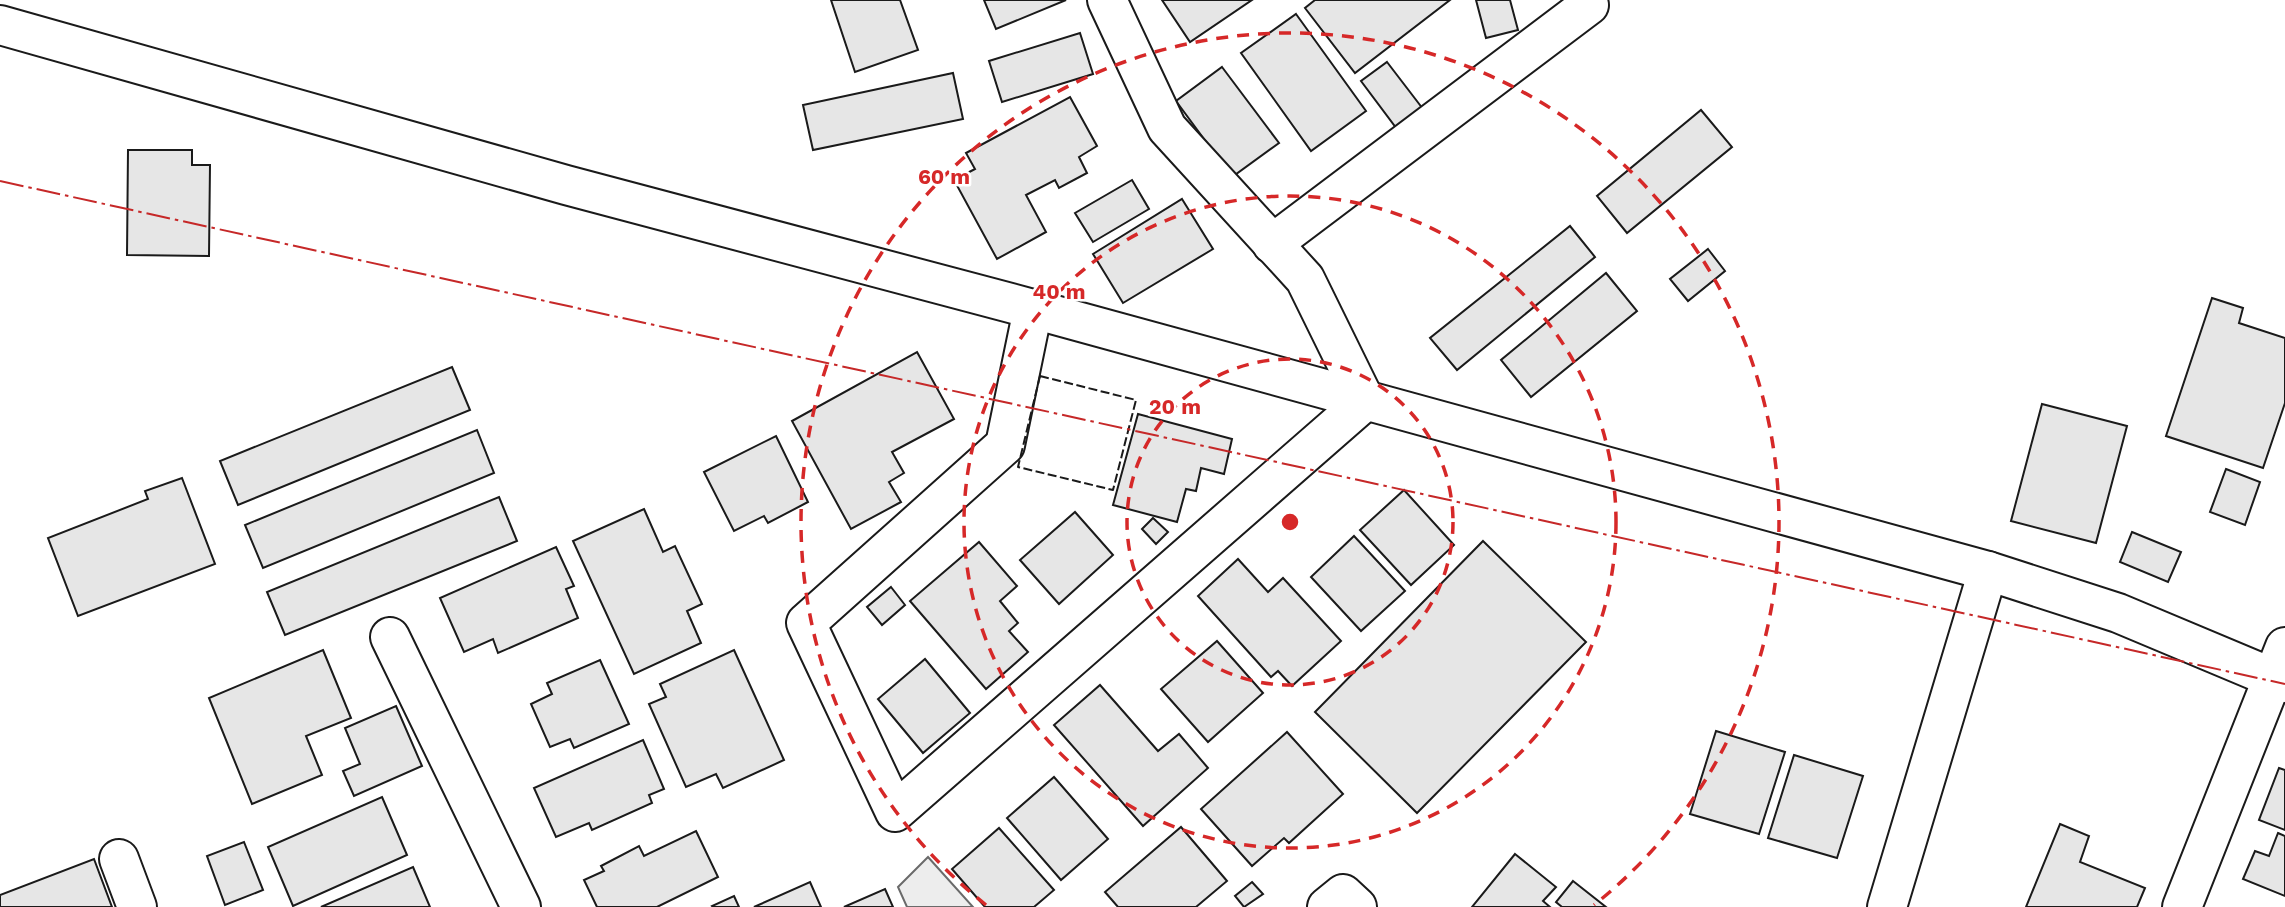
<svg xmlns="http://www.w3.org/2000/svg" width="2285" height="907" font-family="'Work Sans',sans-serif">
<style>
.green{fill:#ededed;stroke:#6a6a6a;stroke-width:2}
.building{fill:#e6e6e6;stroke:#1a1a1a;stroke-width:2}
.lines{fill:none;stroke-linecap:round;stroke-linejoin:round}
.street-casing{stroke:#1a1a1a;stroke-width:42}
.secondary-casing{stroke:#1a1a1a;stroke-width:42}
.street{stroke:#fff;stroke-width:38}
.secondary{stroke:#fff;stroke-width:38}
.fence{stroke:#1a1a1a;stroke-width:2;stroke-dasharray:9 3.5;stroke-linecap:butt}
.power{stroke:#c62828;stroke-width:2;stroke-dasharray:24 5 3.5 5;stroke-linecap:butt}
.ring{fill:none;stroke:#d62828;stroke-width:3.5;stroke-dasharray:12 9}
.centre{fill:#d62828;stroke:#fff;stroke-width:3.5}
.ring-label{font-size:21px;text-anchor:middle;font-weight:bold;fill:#d62828;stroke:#fff;stroke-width:5;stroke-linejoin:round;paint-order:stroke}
</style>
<rect width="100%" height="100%" fill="#fff"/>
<path class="green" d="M928,857L973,907H907L898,887Z"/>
<g class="building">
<path d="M831,0H900L918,50L855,72Z"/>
<path d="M984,0H1066L996,29Z"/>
<path d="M1162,0H1252L1190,42Z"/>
<path d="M1315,0H1450L1355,73L1305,8Z"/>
<path d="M1476,0H1510L1518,30L1486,38Z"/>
<path d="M1296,14L1366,111L1311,151L1241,53Z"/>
<path d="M1080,33L1093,74L1002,102L989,61Z"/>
<path d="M1387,62L1423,109L1397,129L1361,81Z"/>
<path d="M1222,67L1279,143L1232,177L1176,101Z"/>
<path d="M953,73L963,119L813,150L803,105Z"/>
<path d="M1070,97L1097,146L1079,157L1087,173L1059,188L1055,180L1026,195L1046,232L997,259L954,180L975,169L966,153Z"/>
<path d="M1701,110L1732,147L1627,233L1597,196Z"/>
<path d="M128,150H192V165H210L209,256L127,255Z"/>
<path d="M1132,180L1149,209L1093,242L1075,213Z"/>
<path d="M1182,199L1213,249L1123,303L1093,254Z"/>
<path d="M1570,226L1595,257L1457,370L1430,338Z"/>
<path d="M1708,249L1725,271L1688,301L1670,279Z"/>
<path d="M1606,273L1637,311L1531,397L1501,360Z"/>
<path d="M2212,298L2243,308L2239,323L2285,338V403L2263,468L2166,436Z"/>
<path d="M917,352L954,419L892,452L904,473L889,482L901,502L851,529L792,421Z"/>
<path d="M452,367L470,410L238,505L220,461Z"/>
<path d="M2042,404L2127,426L2096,543L2011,521Z"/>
<path d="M1138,414L1232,439L1224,474L1201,468L1196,491L1186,489L1177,522L1113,505Z"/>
<path d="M477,430L494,473L263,568L245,525Z"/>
<path d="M776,436L808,502L768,523L764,516L734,531L704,472Z"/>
<path d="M2226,469L2260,482L2245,525L2210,512Z"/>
<path d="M182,478L215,564L78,616L48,538L148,499L145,491Z"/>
<path d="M1404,490L1454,545L1411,585L1360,530Z"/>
<path d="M499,497L517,541L285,635L267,592Z"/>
<path d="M644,509L663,552L675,546L702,604L687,611L701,643L634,674L573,541Z"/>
<path d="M1075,512L1113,555L1059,604L1020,560Z"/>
<path d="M1153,518L1168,532L1156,544L1142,529Z"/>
<path d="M2132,532L2181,552L2168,582L2120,562Z"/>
<path d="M1354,536L1405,591L1361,631L1311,577Z"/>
<path d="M1483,541L1586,642L1417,813L1315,712Z"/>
<path d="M979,542L1017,586L1000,601L1018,623L1009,631L1028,652L986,689L910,601Z"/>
<path d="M556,547L574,586L566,589L578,618L498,653L493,639L464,652L440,598Z"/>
<path d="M1238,559L1268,592L1283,578L1341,641L1292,686L1278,671L1271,677L1198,596Z"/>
<path d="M891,587L905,605L882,625L867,607Z"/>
<path d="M1217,641L1263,693L1208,742L1161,689Z"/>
<path d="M323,650L351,718L306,736L322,775L252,804L209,698Z"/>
<path d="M734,650L784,760L723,788L716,774L686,787L649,704L666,697L660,684Z"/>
<path d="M925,659L970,713L923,753L878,699Z"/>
<path d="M600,660L629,724L574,748L570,739L550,747L531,704L552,694L547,683Z"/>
<path d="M1100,685L1158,751L1179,734L1208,768L1143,826L1054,725Z"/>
<path d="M396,706L422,766L354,796L343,771L360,764L345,728Z"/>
<path d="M1716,731L1785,752L1759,834L1690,814Z"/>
<path d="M1287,732L1343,794L1289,843L1284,838L1252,866L1201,809Z"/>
<path d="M643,740L664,789L649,795L652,803L592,830L589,823L556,837L534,788Z"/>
<path d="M1794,755L1863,776L1837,858L1768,838Z"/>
<path d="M2279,768L2285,770V830L2259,820Z"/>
<path d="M1054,777L1108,839L1061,880L1007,818Z"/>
<path d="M382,797L407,855L293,906L268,847Z"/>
<path d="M2060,824L2089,836L2080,862L2145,888L2137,907H2026Z"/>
<path d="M1181,827L1227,881L1196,907H1118L1105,892Z"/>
<path d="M999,828L1054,890L1034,907H985L952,869Z"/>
<path d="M696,831L718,877L657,907H597L584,880L604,871L601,866L639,846L644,856Z"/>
<path d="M2278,833L2285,836V896L2243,879L2255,851L2269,856Z"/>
<path d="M244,842L263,890L225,905L207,856Z"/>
<path d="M1515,854L1556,887L1543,901L1550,907H1472Z"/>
<path d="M94,859L112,907H0V895Z"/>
<path d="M413,867L430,907H321Z"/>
<path d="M1573,881L1606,907H1562L1556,902Z"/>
<path d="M810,882L821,907H754Z"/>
<path d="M1252,882L1263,894L1244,907L1235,896Z"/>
<path d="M885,889L893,907H844Z"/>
<path d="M734,896L739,907H713L712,906Z"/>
</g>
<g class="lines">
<defs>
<g id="street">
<path d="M1272,244L1589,5"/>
<path d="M1033,309L1005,445L806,623L895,812L1365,401L1305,279L1167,128L1107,0"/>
<path d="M390,637L521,907"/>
<path d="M119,859L137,907"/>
<path d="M1327,907L1343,894L1357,907"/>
<path d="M1887,907L1988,571"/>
<path d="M2182,907L2285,647"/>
</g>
<path id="secondary" d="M0,25L566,185L1033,309L1988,571L2118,613L2285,683"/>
</defs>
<use href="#street" class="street-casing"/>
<use href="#secondary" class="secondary-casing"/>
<use href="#street" class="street"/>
<use href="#secondary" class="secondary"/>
<path class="fence" d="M1040,376L1136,400L1113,490L1018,467Z"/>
<path class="power" d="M0,181L2285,684"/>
</g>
<g class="ring">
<circle cx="1290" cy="522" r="163"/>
<circle cx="1290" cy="522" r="326"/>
<path d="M986 905A489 489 0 1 1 1594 905"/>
</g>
<circle cx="1290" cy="522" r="10" class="centre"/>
<g class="ring-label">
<text x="944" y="184">60 m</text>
<text x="1059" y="299">40 m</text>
<text x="1175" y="414">20 m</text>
</g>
</svg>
